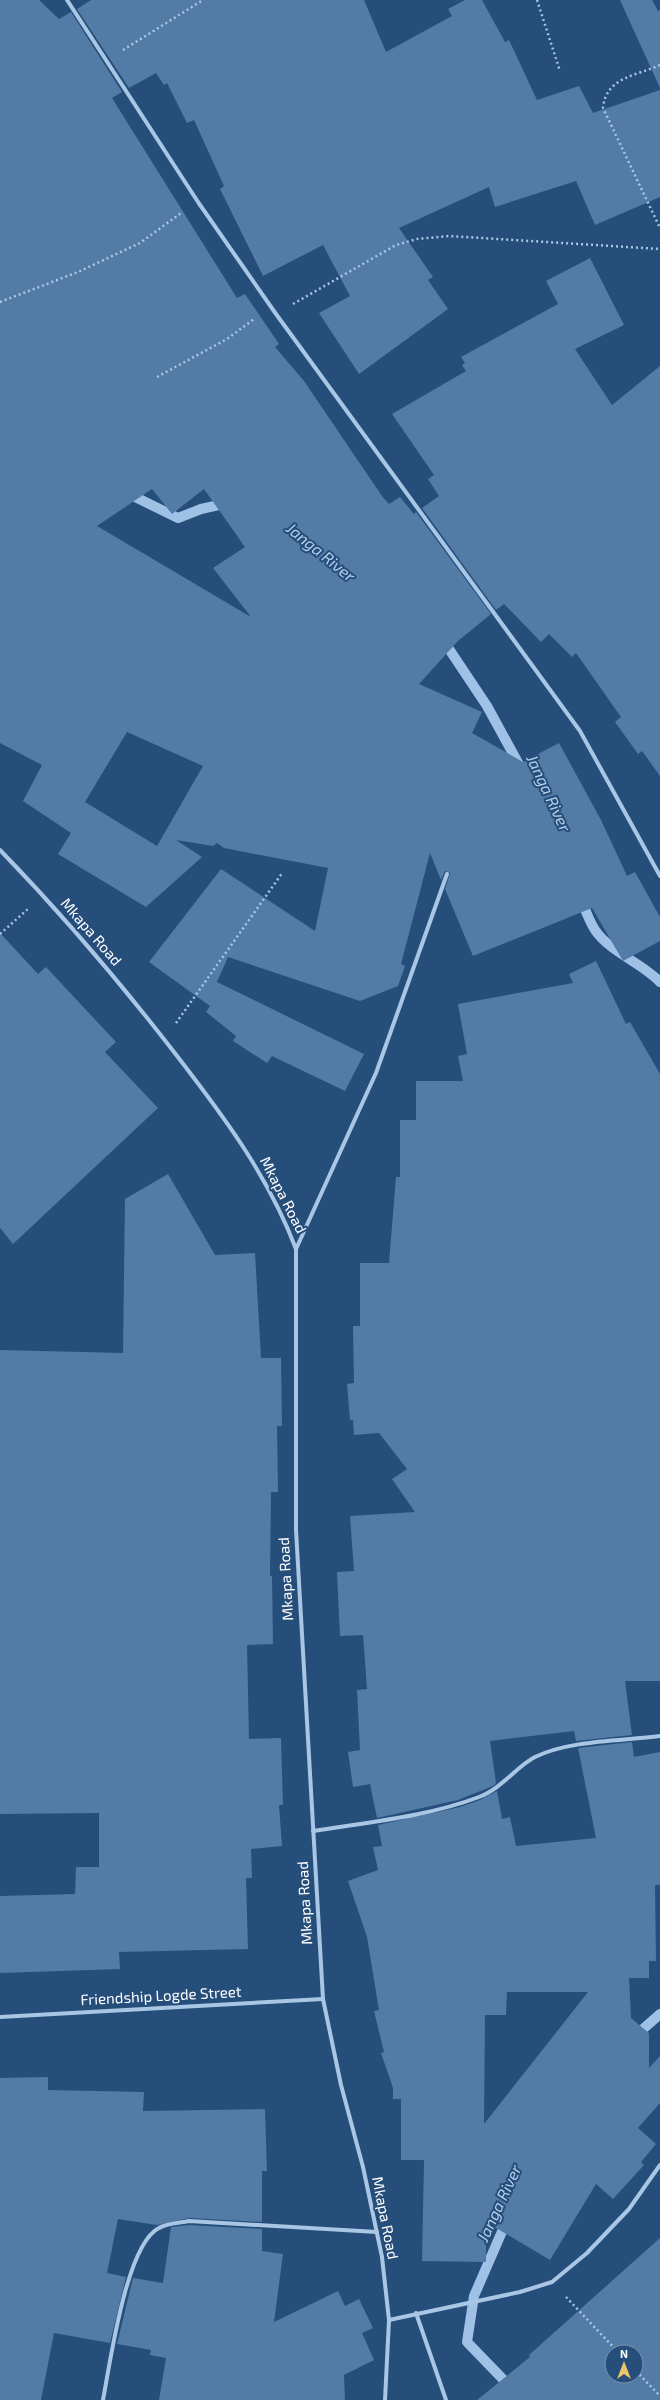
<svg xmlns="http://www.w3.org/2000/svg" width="660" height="2400" font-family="'Exo 2',sans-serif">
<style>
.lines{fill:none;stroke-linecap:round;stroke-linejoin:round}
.stream{stroke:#9ec1e5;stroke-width:10}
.building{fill:#527ba6;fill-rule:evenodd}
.path{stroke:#a9c6e4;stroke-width:2.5;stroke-dasharray:2 3;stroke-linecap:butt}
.minor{stroke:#a9c6e4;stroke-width:4}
.labels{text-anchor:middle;stroke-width:4;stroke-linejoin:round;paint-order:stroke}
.street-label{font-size:15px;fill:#fff;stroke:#264e7b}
.water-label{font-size:16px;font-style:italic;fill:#b5d0ec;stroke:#264e7b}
</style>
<rect width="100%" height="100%" fill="#264e7b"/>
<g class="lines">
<g class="stream">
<path d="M125,492L178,518L201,509L228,503"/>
<path d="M443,640L487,706L522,770"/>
<path d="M581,899C585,909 589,921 595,930C610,952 642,963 660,982"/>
<path d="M634,2037L660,2014"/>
<path d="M507,2220L474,2296L467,2342L523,2400"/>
</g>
</g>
<g class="building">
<path d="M0,0H39L59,19L71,12L122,92L112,98L237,298L245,294L279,344L275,347L304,381L382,496L389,504L400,497L414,514L416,512L491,614L458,641L419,684L482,712L472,733L523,762L559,743L601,820L627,876L635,872L660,917V941L623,961L592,908L473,956L445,889L450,873L445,871L441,880L430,853L401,964L405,966L398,986L360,1001L228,957L217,982L364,1054L345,1091L272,1056L267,1063L233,1041L236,1036L206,1012L210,1006L149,962L221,869L315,931L328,868L224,848L217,843L213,846L176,840L202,857L146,907L58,854L71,833L23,801L42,765L0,743ZM152,489L172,514L204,489L245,547L213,568L251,617L97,526ZM127,732L203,766L157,846L85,802Z"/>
<path d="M91,0H364L386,52L452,16L448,9L465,0H482L505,42L509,40L537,100L579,86L593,113L660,90V197L595,225L576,181L495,207L489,187L399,228L433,277L428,280L448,309L359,374L319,313L350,296L323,245L263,276L220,189L224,186L194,120L187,123L167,83L164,85L156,73L129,88L77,9Z"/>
<path d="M620,0H652L658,11L660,10V88Z"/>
<path d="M590,258L624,325L575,349L612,405L660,366V776L642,751L638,754L615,722L621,717L576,653L572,657L549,634L541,642L504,604L496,610L422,508L439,496L428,479L434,475L392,414L466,371L462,365L465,363L461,357L558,304L546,281Z"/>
<path d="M0,933L38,974L46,967L116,1042L105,1052L158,1108L13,1244L0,1228Z"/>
<path d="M596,961L626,1024L630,1022L660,1074V1681H625L632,1735L576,1741L574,1731L490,1741L496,1783L493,1786L458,1800L377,1818L370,1784L353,1787L348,1752L360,1750L357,1690L367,1689L363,1635L340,1636L337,1572L354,1571L350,1516L415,1512L392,1479L407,1469L379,1433L354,1435L353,1420H350L347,1384L354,1383L353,1326H360V1263H389L396,1177H400V1120H416V1081H463L458,1056L467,1054L458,1004L573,983L569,974Z"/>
<path d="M168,1174L215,1255L255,1253L261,1358H281L282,1426H277L278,1492H271L270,1576H272L273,1644L247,1645L249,1739L281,1738L283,1805H279L282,1846L251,1849L252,1878H246L248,1949L119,1952L120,1969L0,1973V1896L75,1894L76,1867H99V1813L0,1814V1350L123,1353L125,1199Z"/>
<path d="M632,1742L634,1757L660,1752V1885H655L656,1961H649V1978H629L631,2018L649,2033V2068L660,2056V2103L638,2128L656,2144L641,2162L644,2165L613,2199L596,2184L550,2260L486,2222V2262L422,2261L424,2160H401V2099H393V2088L381,2053L384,2052L374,2011L379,2010L367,1937L348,1881L378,1870L373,1847L382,1846L378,1825L460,1807L480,1800L497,1791L502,1819L510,1817L516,1846L596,1838L578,1748ZM507,1992H588L484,2124L485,2015H506Z"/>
<path d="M48,2077V2090L144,2092L143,2111L265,2109L267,2171H262V2222L189,2218L157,2225L118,2219L107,2273L126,2277L110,2343L54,2333L41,2400H0V2078Z"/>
<path d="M189,2225L262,2229V2251L283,2254L274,2322L338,2291L345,2306L359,2299L373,2328L362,2333L374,2360L344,2375L345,2400H159L166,2358L150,2355L151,2350L117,2344L133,2278L163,2283L171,2227Z"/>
<path d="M660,2238V2400H477L530,2357L529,2355ZM612,2352H636V2376H612Z"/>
</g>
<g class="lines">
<g class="path">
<path d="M537,0L560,71"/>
<path d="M123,50L203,0"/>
<path d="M660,65C636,76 606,77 603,108L660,228"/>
<path d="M0,302L78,272L140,243L181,213"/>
<path d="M293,304L396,245L417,239L449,236L660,249"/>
<path d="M157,377L227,339L254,319"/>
<path d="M0,934L28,909"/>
<path d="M176,1023L283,872"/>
<path d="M566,2297L618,2352"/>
<path d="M636,2371L660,2396"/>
</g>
<g class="minor">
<path d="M67,0L198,202L276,314L580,731L660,876"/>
<path d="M0,850C62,914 119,981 174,1052C222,1114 268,1175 296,1249V1530L323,1999L341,2085L363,2167L382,2257L389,2320L385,2400"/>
<path d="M296,1249L376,1073L447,874"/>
<path d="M313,1831C368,1822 426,1817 479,1797C501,1789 517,1766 535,1757C570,1740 621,1741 660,1736"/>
<path d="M0,2017L323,1999"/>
<path d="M416,2313L446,2400"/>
<path d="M389,2320L520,2292L552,2282L587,2253L629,2209L660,2165"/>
<path d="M103,2400C110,2364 126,2244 159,2228C167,2223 180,2223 189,2221L377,2232"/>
</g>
</g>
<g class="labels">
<g class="street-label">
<text transform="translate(91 932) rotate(49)" y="5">Mkapa Road</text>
<text transform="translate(283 1195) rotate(63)" y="5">Mkapa Road</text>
<text transform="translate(286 1579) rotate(-93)" y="5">Mkapa Road</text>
<text transform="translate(305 1903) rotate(-93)" y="5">Mkapa Road</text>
<text transform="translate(161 1996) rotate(-3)" y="5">Friendship Logde Street</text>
<text transform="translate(385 2218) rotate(79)" y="5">Mkapa Road</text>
</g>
<g class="water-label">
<text transform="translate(321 552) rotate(39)" y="6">Janga River</text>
<text transform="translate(549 793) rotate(65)" y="6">Janga River</text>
<text transform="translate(499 2203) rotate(-65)" y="6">Janga River</text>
</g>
</g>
<g transform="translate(624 2364)"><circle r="19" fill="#264e7b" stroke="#7d95b0"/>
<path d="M0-3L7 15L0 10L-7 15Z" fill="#edc46e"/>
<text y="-6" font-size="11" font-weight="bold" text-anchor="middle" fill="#ffffff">N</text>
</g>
</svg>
